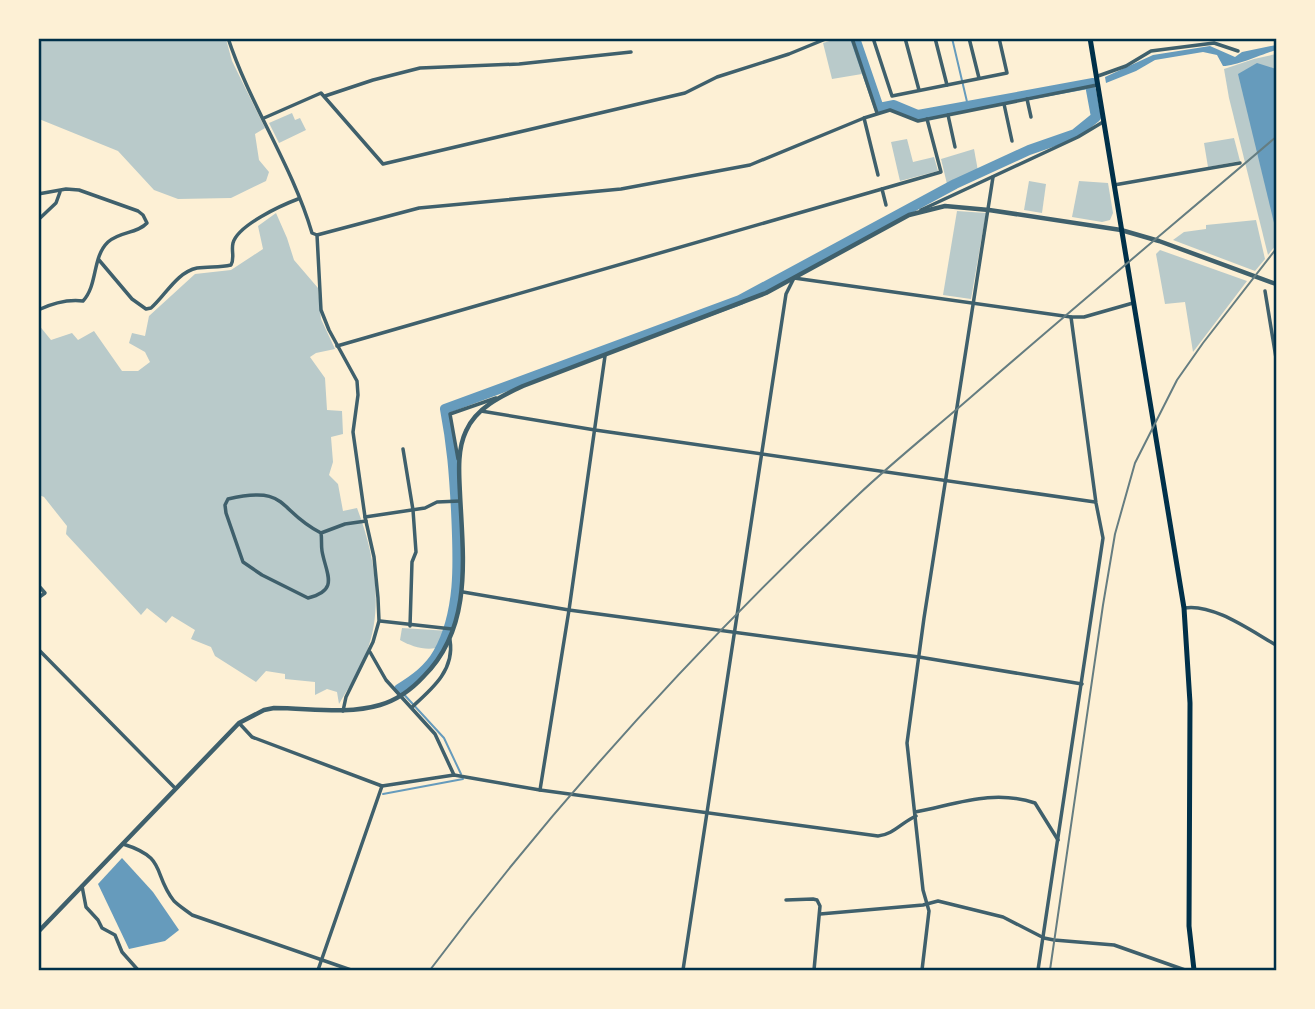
<svg xmlns="http://www.w3.org/2000/svg" width="1315" height="1009" font-family="'Libre Baskerville',serif">
<style>
.green{fill:#b9caca}
.water{fill:#669bbc}
.lines{fill:none;stroke-linecap:round;stroke-linejoin:round}
.stream{stroke:#669bbc;stroke-width:2}
.river{stroke:#669bbc;stroke-width:10}
.minor{stroke:#3f606c;stroke-width:3.5}
.tertiary{stroke:#3f606c;stroke-width:4.5}
.secondary{stroke:#003049;stroke-width:5}
.rail{stroke:#657d81;stroke-width:2}
.neatline{fill:none;stroke:#003049;stroke-width:2.5}
</style>
<rect width="100%" height="100%" fill="#fdf0d5"/>
<g class="green">
<path d="M38,39H226L232,61L265,128L255,134L259,160L269,172L266,181L231,198L178,199L154,190L118,151L39,119Z"/>
<path d="M836,39H851L862,74L832,79L823,43Z"/>
<path d="M1276,54V245L1268,255L1229,98L1224,69L1254,59Z"/>
<path d="M292,113L295,120L300,118L306,130L279,143L269,123Z"/>
<path d="M1234,138L1240,161L1208,167L1204,143Z"/>
<path d="M907,139L913,162L934,157L938,171L900,181L891,142Z"/>
<path d="M974,149L978,171L947,184L941,159Z"/>
<path d="M1029,181L1046,184L1042,213L1024,210Z"/>
<path d="M1079,181L1108,183L1113,213L1110,220L1102,222L1072,217Z"/>
<path d="M957,211L986,213L971,299L943,295Z"/>
<path d="M276,213L287,238L294,260L318,288L321,319L335,349L316,353L310,357L325,378L327,410L342,411L343,434L331,437L333,462L329,475L338,484L343,511L357,508C374,552 384,606 367,651C360,669 349,687 339,704L337,692L327,689L315,695V682L285,679V674L266,671L256,682L215,656L211,647L191,639L195,630L172,616L166,623L147,608L141,615L66,534L67,526L44,497L39,495L38,324L51,340L72,333L78,340L94,331L122,371H138L150,362L145,352L129,343L132,333L145,336L149,316L195,274L231,270L263,249L258,226Z"/>
<path d="M1256,220L1265,259L1255,271L1173,240L1184,232L1206,229V225Z"/>
<path d="M1160,250L1247,281L1193,352L1185,302L1165,304L1156,254Z"/>
<path d="M402,628L449,631L442,646C429,652 412,647 400,640Z"/>
</g>
<g class="water">
<path d="M1276,45V50C1262,54 1237,66 1223,66L1217,55L1203,52L1155,60L1136,71L1106,83L1105,77L1153,55L1210,46L1235,57L1242,52Z"/>
<path d="M1257,63L1276,69L1275,227L1238,74Z"/>
<path d="M122,858L153,892L179,930L165,941L129,949L98,884Z"/>
</g>
<g class="lines">
<g class="stream">
<path d="M952,38L968,106"/>
<path d="M399,689L444,738L461,774"/>
<path d="M383,794L463,779"/>
</g>
<g class="river">
<path d="M855,38L879,108L894,105L918,115L1093,83"/>
<path d="M399,689C415,679 429,669 438,653C462,610 458,557 456,510C454,473 452,446 445,409L740,300L955,184L1029,150L1075,134L1096,117L1091,90"/>
</g>
<g class="minor">
<path d="M228,38C250,105 292,165 312,233L317,235L321,310L329,330L357,381L358,395L353,432L365,517L374,557L378,598L379,621L373,642L346,697L343,711"/>
<path d="M852,38L877,113"/>
<path d="M873,38L892,96L1007,73L999,38"/>
<path d="M905,38L919,90"/>
<path d="M935,38L947,85"/>
<path d="M969,38L979,78"/>
<path d="M1098,76L1126,66L1151,51L1214,43L1238,51"/>
<path d="M325,96L373,80L420,68L519,64L631,52"/>
<path d="M1027,99L1031,117"/>
<path d="M1004,104L1012,141"/>
<path d="M948,115L955,147"/>
<path d="M264,118L321,93L383,164L685,93L717,77L789,54L828,38"/>
<path d="M864,118L878,175"/>
<path d="M1114,185L1240,163"/>
<path d="M38,194L66,189L79,190L138,211L143,215L147,223C137,234 120,231 108,242C92,257 98,285 83,301C67,299 53,303 38,310"/>
<path d="M886,205L882,189L941,172L927,119"/>
<path d="M921,210L1078,137L1103,122"/>
<path d="M38,220L56,203L60,192"/>
<path d="M317,235L419,208L621,189L750,165L864,118L890,110L918,121L1097,85"/>
<path d="M99,260L132,299L146,309L151,308C165,296 177,272 197,268C209,266 219,268 231,265C235,258 231,251 233,243C238,225 282,205 298,199"/>
<path d="M1265,291L1276,358"/>
<path d="M337,346L882,189"/>
<path d="M481,411L595,430L1095,502"/>
<path d="M403,449L413,510L416,552L412,562L410,626"/>
<path d="M458,459L450,414L496,398"/>
<path d="M365,517L425,508L437,502L460,501"/>
<path d="M321,533C276,510 290,485 228,499L225,505L226,513L243,562L262,575L308,598C340,590 326,574 322,551C321,545 322,539 321,533L345,524L366,521"/>
<path d="M38,585L45,593L38,598"/>
<path d="M463,592L569,610L919,657L1082,684"/>
<path d="M1184,608C1213,603 1251,631 1276,645"/>
<path d="M380,621L452,629"/>
<path d="M38,649L175,788"/>
<path d="M370,652L386,680L435,734L454,775"/>
<path d="M412,707C432,689 455,670 450,640"/>
<path d="M239,723L252,737L382,786L454,775L540,790L878,836C893,835 902,822 916,816"/>
<path d="M540,790L569,610L605,356"/>
<path d="M915,812C957,804 993,789 1035,803L1058,840"/>
<path d="M123,844C168,858 152,873 174,901C179,906 187,911 192,915L351,970"/>
<path d="M82,886L86,907L98,920L102,928L115,935L122,952L138,970"/>
<path d="M786,900L813,899L817,900L820,906L814,970"/>
<path d="M820,914L923,905L938,901L1003,917L1044,938L1054,940L1114,945L1185,970"/>
<path d="M318,970L382,786"/>
<path d="M683,970L786,294L794,278L1071,317H1084L1133,303"/>
<path d="M922,970L929,911L923,890L907,743L924,618L993,177"/>
<path d="M1038,970L1103,538L1096,503L1071,317"/>
</g>
<path class="tertiary" d="M38,932L239,723L264,710L274,708C310,708 346,715 380,705C397,700 413,688 424,676C473,627 463,557 460,494C459,473 457,450 466,431C476,408 501,396 523,386L766,293L909,215L945,206L989,210L1121,230L1159,241L1276,284"/>
<path class="secondary" d="M1090,38L1184,608L1190,703L1189,926L1194,970"/>
<g class="rail">
<path d="M430,970C558,799 702,642 858,495C894,461 933,430 971,397C1072,309 1174,224 1276,137"/>
<path d="M1050,970L1103,605L1115,534L1135,463L1177,380L1203,343L1276,249"/>
</g>
</g>
<rect width="1315" height="1009" fill="none" stroke="#fdf0d5" stroke-width="80"/>
<rect x="40" y="40" width="1235" height="929" class="neatline"/>
</svg>
